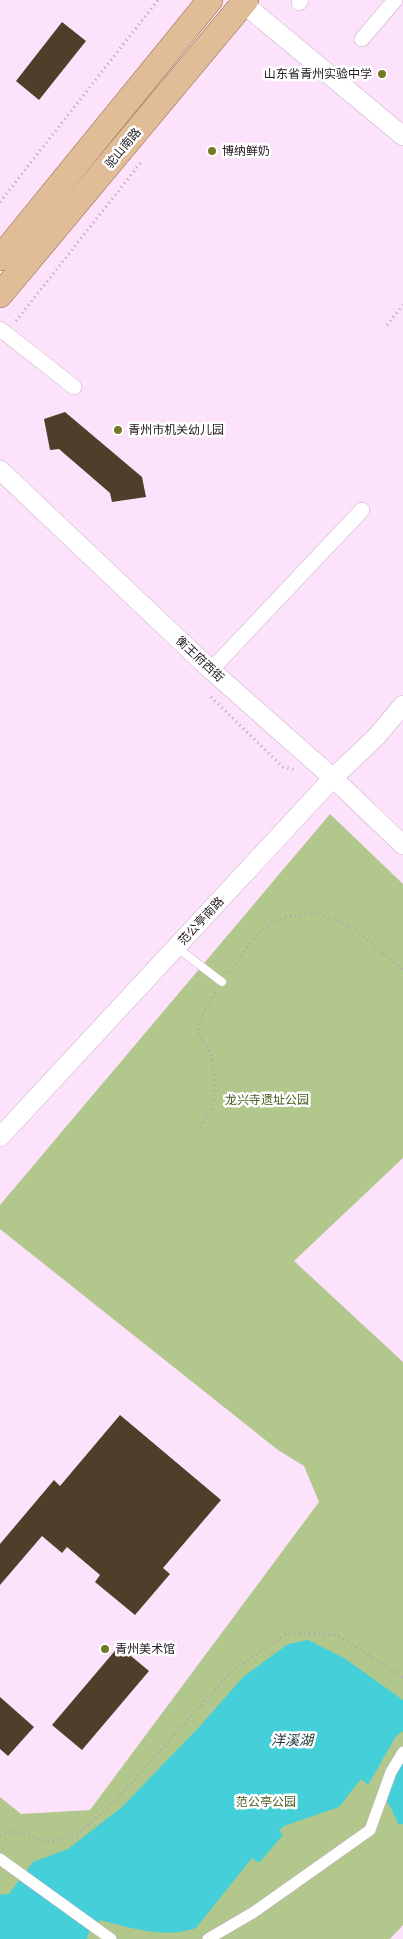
<svg xmlns="http://www.w3.org/2000/svg" width="403" height="1939" font-family="Quicksand,'Noto Sans SC',sans-serif">
<style>
.green{fill:#b1c78c}
.water{fill:#45cfd8}
.building{fill:#513e2a}
.lines{fill:none;stroke-linecap:round;stroke-linejoin:round}
.service-casing{stroke:#c8b0c6;stroke-width:9}
.pedestrian-casing{stroke:#c8b0c6;stroke-width:12}
.minor-casing{stroke:#c8b0c6;stroke-width:16}
.tertiary-casing{stroke:#c8b0c6;stroke-width:20}
.primary-casing{stroke:#916742;stroke-width:26}
.path{stroke:#b5a0b3;stroke-width:3;stroke-dasharray:1 4;stroke-linecap:butt}
.service{stroke:#fff;stroke-width:8}
.pedestrian{stroke:#fff;stroke-width:11}
.minor{stroke:#fff;stroke-width:15}
.tertiary{stroke:#fff;stroke-width:19}
.primary{stroke:#e0bc97;stroke-width:25}
.poi-dot{fill:#727a24;stroke:#fff;stroke-width:2}
.labels{text-anchor:middle;stroke-width:5;stroke-linejoin:round;paint-order:stroke}
.poi-label{font-size:12px;fill:#231a23;stroke:#fff;text-anchor:start}
.street-label{font-size:12px;fill:#231a23;stroke:#fff}
.park-label{font-size:12px;fill:#4c5f24;stroke:#fff}
.water-label{font-size:14px;font-style:italic;fill:#243b3c;stroke:#fff}
</style>
<rect width="100%" height="100%" fill="#fce2fa"/>
<path class="green" d="M330,814L403,884V1158L294,1261L403,1362V1925L390,1939H0V1797L21,1814L90,1810L319,1502L304,1466L278,1450L0,1229V1205Z"/>
<g class="water">
<path d="M308,1640L344,1658L403,1700V1731L396,1736L368,1785L361,1779L339,1807L284,1826L279,1831L283,1835L259,1863L252,1858L196,1928C166,1939 131,1928 100,1920L89,1932L87,1939H0V1895L9,1894L33,1862L68,1849L122,1807L201,1725L243,1677L288,1644Z"/>
<path d="M403,1760V1824L399,1825L390,1806L385,1800L395,1771Z"/>
</g>
<g class="building">
<path d="M62,22L86,41L39,100L16,81Z"/>
<path d="M65,412L142,477L146,497L112,502L110,493L59,449L50,450L44,419Z"/>
<path d="M120,1415L221,1500L163,1568L170,1574L135,1615L95,1582L100,1575L67,1547L62,1553L42,1536L0,1585V1544L54,1480L60,1486Z"/>
<path d="M119,1646L149,1671L82,1750L52,1725Z"/>
<path d="M0,1697L34,1727L8,1756L0,1749Z"/>
</g>
<g class="lines">
<defs>
<path id="service" d="M176,947L222,982"/>
<g id="pedestrian">
<path d="M0,1859L111,1939"/>
<path d="M208,1939L254,1912L370,1830L391,1772L403,1752"/>
</g>
<g id="minor">
<path d="M299,3L301,0"/>
<path d="M362,39L395,0"/>
<path d="M0,329L74,387"/>
<path d="M211,670L362,510"/>
</g>
<g id="tertiary">
<path d="M239,0L403,136"/>
<path d="M0,470L211,670L333,778L403,845"/>
<path d="M0,1137L333,778L377,736L403,705"/>
</g>
<g id="primary">
<path d="M0,258L210,0"/>
<path d="M0,295L246,0"/>
</g>
</defs>
<use href="#service" class="service-casing"/>
<use href="#pedestrian" class="pedestrian-casing"/>
<use href="#minor" class="minor-casing"/>
<use href="#tertiary" class="tertiary-casing"/>
<use href="#primary" class="primary-casing"/>
<g class="path">
<path d="M0,202L158,0"/>
<path d="M16,321L142,161"/>
<path d="M387,325L403,305"/>
<path d="M211,697L283,767L296,770"/>
<path d="M229,972L255,937L272,923L285,917L315,912L355,929L403,970"/>
<path d="M197,1131L210,1111L214,1099L215,1081L211,1054L198,1033L201,1017L216,992"/>
<path d="M0,1836L14,1831L50,1842L76,1835L113,1803L230,1673L287,1633L337,1635L403,1677"/>
</g>
<use href="#service" class="service"/>
<use href="#pedestrian" class="pedestrian"/>
<use href="#minor" class="minor"/>
<use href="#tertiary" class="tertiary"/>
<use href="#primary" class="primary"/>
</g>
<g class="poi-dot">
<circle cx="382" cy="74" r="5"/>
<circle cx="212" cy="151" r="5"/>
<circle cx="118" cy="430" r="5"/>
<circle cx="105" cy="1649" r="5"/>
</g>
<g class="labels">
<g class="poi-label">
<text x="372" y="78" text-anchor="end">山东省青州实验中学</text>
<text x="222" y="155">博纳鲜奶</text>
<text x="128" y="434">青州市机关幼儿园</text>
<text x="115" y="1653">青州美术馆</text>
</g>
<g class="street-label">
<text transform="translate(123 148) rotate(-50)" y="4">驼山南路</text>
<text transform="translate(200 659) rotate(43)" y="4">衡王府西街</text>
<text transform="translate(201 921) rotate(-47)" y="4">范公亭南路</text>
</g>
<g class="park-label">
<text x="267" y="1104">龙兴寺遗址公园</text>
<text x="266" y="1806">范公亭公园</text>
</g>
<g class="water-label">
<text x="292" y="1745">洋溪湖</text>
</g>
</g>
</svg>
